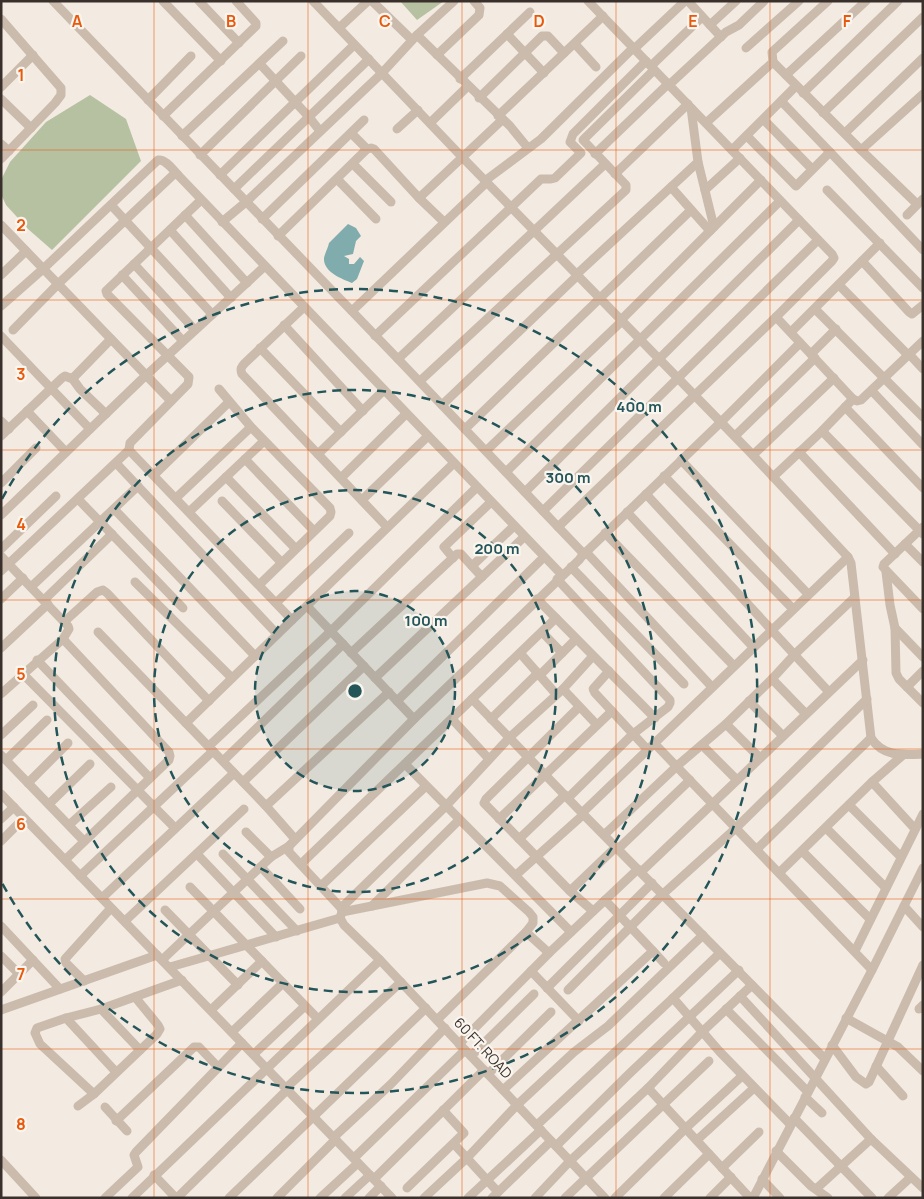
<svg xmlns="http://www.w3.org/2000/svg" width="924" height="1199" font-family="Manrope,sans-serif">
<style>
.green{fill:#b6c1a2}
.water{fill:#81acae}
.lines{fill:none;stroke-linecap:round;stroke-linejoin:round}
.minor{stroke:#cbbbad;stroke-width:9}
.grid{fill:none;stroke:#e8590c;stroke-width:1;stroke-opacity:0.55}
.ring{fill:none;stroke:#235559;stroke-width:2.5;stroke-dasharray:9 6}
.labels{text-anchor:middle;stroke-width:4.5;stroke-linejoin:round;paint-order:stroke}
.street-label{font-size:14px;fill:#39302c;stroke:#faf5ee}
.grid-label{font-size:16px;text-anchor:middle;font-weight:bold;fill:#e8590c;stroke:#faf5ee;stroke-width:4.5;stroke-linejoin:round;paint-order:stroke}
.centre{fill:#235559;stroke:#faf5ee;stroke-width:2.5}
.ring-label{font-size:15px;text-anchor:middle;font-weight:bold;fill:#235559;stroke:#faf5ee;stroke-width:4.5;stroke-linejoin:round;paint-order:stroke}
</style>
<rect width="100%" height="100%" fill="#f3ebe1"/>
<g class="green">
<path d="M400,1H444L417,20Z"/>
<path d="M90,95L126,119L141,161L52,250L28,229L6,205L1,194V180L10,162L46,122Z"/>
</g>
<path class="water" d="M348,224L356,228L361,236L356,241L353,254L344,256L349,259V264H354L360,257L364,261L357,279L352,283C342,279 323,272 324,258C325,253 328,248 329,243Z"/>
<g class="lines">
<g class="minor">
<path d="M53,1L398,359L582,552V556L579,560L414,719L289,846V852L341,908L342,912L340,918"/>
<path d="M163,1L221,61"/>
<path d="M199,1L239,43"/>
<path d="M313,1L462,157L748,450L848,557L851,563L871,738C883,757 903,755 923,754"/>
<path d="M372,1L412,40"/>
<path d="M588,1L832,254L834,258L832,261L776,317L853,399"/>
<path d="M688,1L721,37"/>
<path d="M1,19L61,88V95L55,103L1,159"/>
<path d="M710,25L736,1"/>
<path d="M339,28L368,1"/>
<path d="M507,34L544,73"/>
<path d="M417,35L510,126L528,148"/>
<path d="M575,44L596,67"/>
<path d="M746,48L799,1"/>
<path d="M634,49L685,1"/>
<path d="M437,55L479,15L480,8L474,1"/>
<path d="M773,62L861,150L923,94"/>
<path d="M260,64L309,117L320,131"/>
<path d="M651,66L702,17"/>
<path d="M786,75L866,1"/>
<path d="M460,79L530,12"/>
<path d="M669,85L726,32L739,25L764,1"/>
<path d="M1,87L33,55"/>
<path d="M803,93L898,1"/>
<path d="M479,98L542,36H548L564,53"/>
<path d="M1,99L31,128"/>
<path d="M148,100L191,56"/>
<path d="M823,113L923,17"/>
<path d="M163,116L256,26V23L236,1"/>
<path d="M498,116L603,16"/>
<path d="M764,120L812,169"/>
<path d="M430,123L468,86"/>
<path d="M706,123L773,62L772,52L828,1"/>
<path d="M397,129L418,110"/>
<path d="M351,133L367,149"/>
<path d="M845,133L923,58"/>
<path d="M182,136L283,41"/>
<path d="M747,136L796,186L830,152L782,102"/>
<path d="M1,144L9,151"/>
<path d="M732,150L796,86"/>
<path d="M861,150L917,204"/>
<path d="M830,152L923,250"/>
<path d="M595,154L668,84"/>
<path d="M200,155L301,56"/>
<path d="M698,162L714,227"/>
<path d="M353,164L391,202"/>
<path d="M615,174L688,104"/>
<path d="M220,175L354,45"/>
<path d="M337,179L376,219"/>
<path d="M486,180L541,139L633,48"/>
<path d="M671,187L710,231"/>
<path d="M234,189L369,59"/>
<path d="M705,190L740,158"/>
<path d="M827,190L923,288"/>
<path d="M419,198L502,120"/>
<path d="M201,200L106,291L107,294L189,377L188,384L130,443L129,450L292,620"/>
<path d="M111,205L212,314"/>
<path d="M185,215L247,283"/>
<path d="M907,215L923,199"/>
<path d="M262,219L364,120"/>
<path d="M222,222L246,202L382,73L417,35L454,1"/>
<path d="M1,225L171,401"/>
<path d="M170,230L231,298"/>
<path d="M278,236L367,149L371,148L374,149L419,198L444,222"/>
<path d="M862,261L909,312L912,314L923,305"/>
<path d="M134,264L195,330"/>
<path d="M577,274L698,162L691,108"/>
<path d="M1,275L26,251"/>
<path d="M122,275L183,341"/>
<path d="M839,285L908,355"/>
<path d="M1,306L43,269L158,160C166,159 173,170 178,175"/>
<path d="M304,307L245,363C241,367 240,369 242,374L387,527"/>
<path d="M815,309L923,417"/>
<path d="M352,311L487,182"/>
<path d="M621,320L761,180"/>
<path d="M284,325L363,411"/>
<path d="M13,330L58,284L172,176L175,174L178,175L562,575"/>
<path d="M791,332L880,243"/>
<path d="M1,336L90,429"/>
<path d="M375,336L541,179H551L555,178L581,153L570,142L573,134L646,61"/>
<path d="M260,348L341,432"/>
<path d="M811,354L836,329"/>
<path d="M909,354L923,369"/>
<path d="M398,359L605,164"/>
<path d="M72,378L80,389L106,414"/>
<path d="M420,381L626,190V185L583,140L654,70"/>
<path d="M219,389L251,427L330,508L331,512L330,516L259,585"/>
<path d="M872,391L923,445"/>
<path d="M442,405L578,275"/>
<path d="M845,407L923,488"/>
<path d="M27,411L66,452"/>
<path d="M1,421L9,429"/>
<path d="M465,429L691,210"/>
<path d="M822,431L923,534"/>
<path d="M1,436L62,378L65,376L70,378L74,377L111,339"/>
<path d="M735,436L815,358"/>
<path d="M486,451L622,321"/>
<path d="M799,452L895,554"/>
<path d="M318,454L384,390"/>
<path d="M753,455L834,378"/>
<path d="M245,459L314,531"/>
<path d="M681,460L808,594"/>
<path d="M116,463L277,634"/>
<path d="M506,472L780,201"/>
<path d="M154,475L229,402"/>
<path d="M664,476L793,609"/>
<path d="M226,477L295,548"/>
<path d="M773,477L822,431L853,399L857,401L861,400L923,341"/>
<path d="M341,478L406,414"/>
<path d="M1,483L36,448"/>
<path d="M525,492L799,220"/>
<path d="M646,494L829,692"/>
<path d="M176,498L251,427"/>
<path d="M78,499L183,608"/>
<path d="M362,500L428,436"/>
<path d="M222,501L281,562"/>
<path d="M114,509L255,656"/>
<path d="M543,511L818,240"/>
<path d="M189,512L264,441"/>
<path d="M627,512L753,647"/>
<path d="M1,515L141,380L265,266"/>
<path d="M558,527L776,317"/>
<path d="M923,527L884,564L883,567L923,609"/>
<path d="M605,533L734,666"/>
<path d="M905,544L923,562"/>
<path d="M1,549L56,496"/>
<path d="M586,552L712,687"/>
<path d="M1,556L68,626L69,629L63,639L1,694"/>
<path d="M582,556L721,422L800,343"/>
<path d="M453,558L444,547L491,502"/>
<path d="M472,566L514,526"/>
<path d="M571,567L684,684"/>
<path d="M1,571L129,450"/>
<path d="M886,572L890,605L895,628L923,657"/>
<path d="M557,579L670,700V703L668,707L633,734L568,798"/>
<path d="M135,582L232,678"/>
<path d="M31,587L138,486"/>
<path d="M1,599L23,578"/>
<path d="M537,599L655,718"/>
<path d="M44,600L112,534"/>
<path d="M276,603L349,533"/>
<path d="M307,606L414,719"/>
<path d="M64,622L97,592L103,590L107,593L209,701"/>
<path d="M895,628L896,673L899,679L923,703"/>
<path d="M98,632L266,806L295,839"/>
<path d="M542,632L562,653"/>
<path d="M63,639L169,752L170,756L169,760L65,860"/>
<path d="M1,648L48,604"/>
<path d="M351,653L457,554H461L482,577"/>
<path d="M520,653L556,694"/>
<path d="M37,660L150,778"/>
<path d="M609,671L593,689L595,693L647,749"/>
<path d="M23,674L175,828"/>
<path d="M540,675L576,639"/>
<path d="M375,678L524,537"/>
<path d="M772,679L806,714"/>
<path d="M907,687L923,671"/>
<path d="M563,689L597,725"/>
<path d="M472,699L582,813"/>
<path d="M397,701L544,557"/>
<path d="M749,701L783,736"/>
<path d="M579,707L486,799L484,803L570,891L593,911"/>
<path d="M452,719L489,759"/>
<path d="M491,719L538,673"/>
<path d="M186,723L454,463"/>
<path d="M726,724L760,758"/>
<path d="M1,735L33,705"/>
<path d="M654,743L872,970"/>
<path d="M702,745L737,780"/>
<path d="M209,746L330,632L477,487"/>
<path d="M1,755L84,841"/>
<path d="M6,760L47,720"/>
<path d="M223,761L343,644"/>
<path d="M405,764L571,932"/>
<path d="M243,782L364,666"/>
<path d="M872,782L915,829"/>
<path d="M28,783L68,743"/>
<path d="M1,794L392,1198"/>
<path d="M49,804L90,764"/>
<path d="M849,805L901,857"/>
<path d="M266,806L389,692"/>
<path d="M1,819L14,807"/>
<path d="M499,819L612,711"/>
<path d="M69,825L111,787"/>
<path d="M826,828L886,888"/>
<path d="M246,832L271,857"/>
<path d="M604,835L677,766L726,724L772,679L794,655L854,598"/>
<path d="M519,839L565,795"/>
<path d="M1,841L24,818"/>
<path d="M618,849L690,780"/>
<path d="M757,849L871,738"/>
<path d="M802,851L870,919"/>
<path d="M197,854L276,937"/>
<path d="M223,854L297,931"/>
<path d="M301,864L556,618"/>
<path d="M261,867L300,909"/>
<path d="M641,872L863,660"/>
<path d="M780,872L872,782L903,755"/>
<path d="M516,875L584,814"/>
<path d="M80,876L213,751"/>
<path d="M321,886L426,786"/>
<path d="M190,887L318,1019"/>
<path d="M570,891L616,847"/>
<path d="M102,898L234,773"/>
<path d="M372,906L459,820"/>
<path d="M904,906L923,927"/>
<path d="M341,908L446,806L509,738L563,689L593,656"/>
<path d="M165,910L238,985"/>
<path d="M342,912L487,883L500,886L529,912L533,917V923L526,932L437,1020"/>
<path d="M340,918L344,925L380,960L605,1198"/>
<path d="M125,921L244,809"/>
<path d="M1,926L60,989"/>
<path d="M526,932L549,953"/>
<path d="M653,951L664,963"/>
<path d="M855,951L923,814"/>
<path d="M1,956L19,974"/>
<path d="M162,960L271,857L289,846"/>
<path d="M170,967L340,918"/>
<path d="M531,971L579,1021"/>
<path d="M84,981L66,963L65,959L111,908"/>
<path d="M547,988L652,883"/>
<path d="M568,990L663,894L736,828L867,699"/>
<path d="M1,992L33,960"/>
<path d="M740,996L871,1139L923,1188"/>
<path d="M673,998L720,1052L790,1124"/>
<path d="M101,1009L140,1050"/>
<path d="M726,1009L808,1092"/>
<path d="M919,1009L923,1005"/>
<path d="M1,1010L157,955"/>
<path d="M211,1010L262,961"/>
<path d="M66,1018L116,1072"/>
<path d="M846,1018L898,1047L923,1071"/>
<path d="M232,1032L283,983"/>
<path d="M459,1044L549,953L638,869"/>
<path d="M832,1045L856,1077L866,1084L869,1082L923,965"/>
<path d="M254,1054L305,1006"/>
<path d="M471,1056L534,994"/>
<path d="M825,1059L582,813L848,557"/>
<path d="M876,1066L903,1096"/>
<path d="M488,1074L551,1012"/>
<path d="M286,1088L401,982"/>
<path d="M648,1088L750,1198"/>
<path d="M503,1090L653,951L605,900"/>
<path d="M94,1094L40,1044L35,1033L37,1028L66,1018L101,1009L182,980"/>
<path d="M805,1097L822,1113"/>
<path d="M78,1106L94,1094L157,1034L160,1029L158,1025L135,997"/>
<path d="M105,1107L127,1131"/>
<path d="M794,1118L872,1198"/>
<path d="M116,1121L194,1047H199L218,1067"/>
<path d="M537,1125L673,998L720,953"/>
<path d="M334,1137L391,1084L445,1028"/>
<path d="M697,1140L754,1088"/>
<path d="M454,1144L498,1192"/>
<path d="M556,1146L630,1073L739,970"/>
<path d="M776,1151L811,1186L828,1198"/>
<path d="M354,1158L465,1050"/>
<path d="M1,1160L36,1198"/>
<path d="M722,1168L759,1132"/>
<path d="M154,1175L176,1198"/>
<path d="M374,1179L484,1070"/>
<path d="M762,1179L780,1198"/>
<path d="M407,1188L464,1133L443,1110"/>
<path d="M816,1189L871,1139"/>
<path d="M105,1198L138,1167L134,1155L136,1152L242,1043"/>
<path d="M132,1198L380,960"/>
<path d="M177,1198L288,1089"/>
<path d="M229,1198L426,1008"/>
<path d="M277,1198L336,1139"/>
<path d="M320,1198L358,1163"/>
<path d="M345,1198L370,1175"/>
<path d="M369,1198L381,1186"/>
<path d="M424,1198L467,1158L517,1105L574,1052L608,1026L703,935"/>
<path d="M468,1198L541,1130"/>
<path d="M492,1198L551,1141"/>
<path d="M535,1198L570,1161L648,1088L702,1032L752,985"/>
<path d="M565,1198L709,1061"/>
<path d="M615,1198L686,1128L742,1076"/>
<path d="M664,1198L709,1154"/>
<path d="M710,1198L731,1177"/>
<path d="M753,1198L872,970L923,868"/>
<path d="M888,1198L911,1177"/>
</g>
</g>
<path class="grid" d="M154,1V1198M308,1V1198M462,1V1198M616,1V1198M770,1V1198M1,150H923M1,300H923M1,450H923M1,600H923M1,749H923M1,899H923M1,1049H923"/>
<circle cx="355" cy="691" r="100" fill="#235559" fill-opacity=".12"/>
<g class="ring">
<circle cx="355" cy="691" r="100"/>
<circle cx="355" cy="691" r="201"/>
<circle cx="355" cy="691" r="301"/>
<path d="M2 499A402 402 0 1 1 2 883"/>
</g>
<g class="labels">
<g class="street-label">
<text transform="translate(483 1048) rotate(47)" y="5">60 FT. ROAD</text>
</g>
</g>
<g class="grid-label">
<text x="77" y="27">A</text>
<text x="231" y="27">B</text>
<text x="385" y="27">C</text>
<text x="539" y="27">D</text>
<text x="693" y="27">E</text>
<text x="847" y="27">F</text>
<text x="21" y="81">1</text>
<text x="21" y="231">2</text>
<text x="21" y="380">3</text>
<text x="21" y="530">4</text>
<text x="21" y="680">5</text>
<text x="21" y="830">6</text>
<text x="21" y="980">7</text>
<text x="21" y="1130">8</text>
</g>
<circle cx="355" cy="691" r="8" class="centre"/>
<g class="ring-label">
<text x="639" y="412">400 m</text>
<text x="568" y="483">300 m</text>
<text x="497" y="554">200 m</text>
<text x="426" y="626">100 m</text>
</g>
<rect width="924" height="1199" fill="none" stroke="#39302c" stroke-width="5"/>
</svg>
